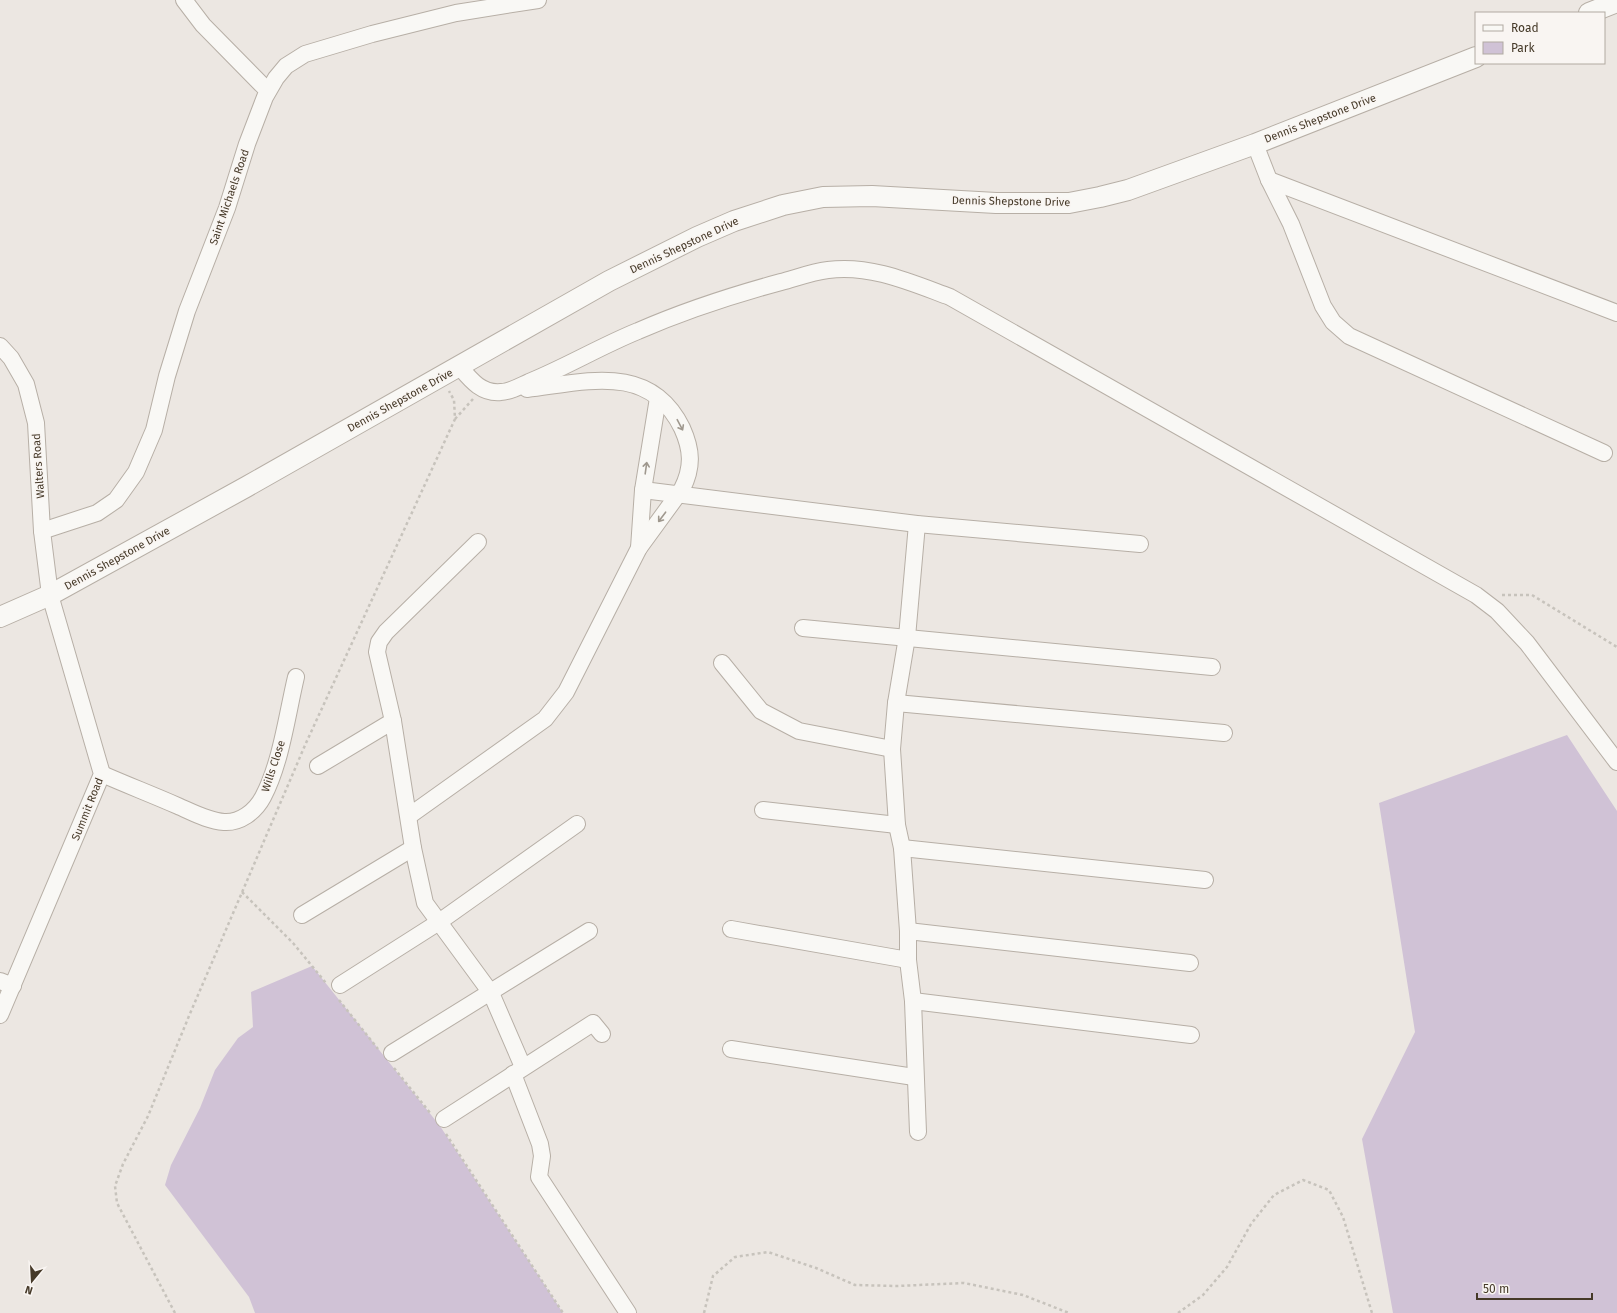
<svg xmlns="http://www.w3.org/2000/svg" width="1617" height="1313" font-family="'Fira Sans',sans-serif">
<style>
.green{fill:#d0c2d6}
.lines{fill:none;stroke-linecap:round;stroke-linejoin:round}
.minor-casing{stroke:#b7afa6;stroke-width:18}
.tertiary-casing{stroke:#b7afa6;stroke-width:22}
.path{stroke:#c7c3bc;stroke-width:2.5;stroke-dasharray:3 3;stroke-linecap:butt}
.minor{stroke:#f9f8f5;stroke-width:16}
.tertiary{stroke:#f9f8f5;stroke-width:20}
.oneway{stroke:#9f988e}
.labels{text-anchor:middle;stroke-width:3;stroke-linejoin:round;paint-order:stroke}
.street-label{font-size:11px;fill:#453928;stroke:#f9f5f2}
</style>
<rect width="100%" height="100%" fill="#ece7e2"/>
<g class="green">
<path d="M1567,735L1617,811V1313H1393L1362,1139L1415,1032L1379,803Z"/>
<path d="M312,966L440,1126L563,1313H255L249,1297L165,1185L171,1165L200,1108L215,1070L238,1038L253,1027L251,992Z"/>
</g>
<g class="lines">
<defs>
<g id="minor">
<path d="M184,0L203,25L268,91"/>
<path d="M1255,144L1269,180L1291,224L1323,306L1333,322L1349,336L1604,453"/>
<path d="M1269,180L1617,313"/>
<path d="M0,346L11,358L26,384L36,423L42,531L50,595L102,774L0,1015"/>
<path d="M459,366C470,379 481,394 501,392C510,392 520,386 529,382C566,367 601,346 638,331C684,311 733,295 781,282C796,278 812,272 828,270C870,264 912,283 950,297L1476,595L1497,611L1527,643L1617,762"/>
<path d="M643,490L917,524L1140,544"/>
<path d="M917,524L907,637L896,703L892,749L897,825L902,848L908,931V960L913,1001L918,1132"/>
<path d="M42,531L97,513L116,500L136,472L154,430L167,376L187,311L227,208L247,144L265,97L276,78L286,66L305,54L372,34L456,13L538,0"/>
<path d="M478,542L386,632L379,642L377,652L393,721L413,848L425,903L491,993L523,1067"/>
<path d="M639,548L643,490L658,398"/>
<path d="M803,628L1212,667"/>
<path d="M722,663L761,711L799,731L892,749"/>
<path d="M896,703L1224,733"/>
<path d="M318,766L393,721"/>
<path d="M102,774C127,785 153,795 178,806C192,812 208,821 224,822C240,823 255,812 263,797C281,763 287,715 296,677"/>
<path d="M763,810L897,825"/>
<path d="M409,816L545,719L566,692L639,548L682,489C693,467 692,450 682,428C650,362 585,382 527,389"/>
<path d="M902,848L1205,880"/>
<path d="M302,915L413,848"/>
<path d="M731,929L908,960"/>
<path d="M908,931L1190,963"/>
<path d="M0,981L13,986"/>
<path d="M340,985L439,922L577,824"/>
<path d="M913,1001L1191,1035"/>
<path d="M731,1049L914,1077"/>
<path d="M392,1053L589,931"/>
<path d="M513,1074L540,1144L542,1156L539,1177L628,1313"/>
<path d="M444,1119L593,1023L602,1034"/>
</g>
<g id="tertiary">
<path d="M1589,13L1617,2"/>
<path d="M0,617L50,595L246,487L609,281L697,237L734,221L783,205L823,197L872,196L996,203H1069L1100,197L1128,190L1255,144L1476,57"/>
</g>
</defs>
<use href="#minor" class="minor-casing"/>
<use href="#tertiary" class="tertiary-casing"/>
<g class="path">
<path d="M455,419L473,399"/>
<path d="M1502,595H1532L1617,647"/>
<path d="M242,892L293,943L326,983"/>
<path d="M339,1000L378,1049"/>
<path d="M394,1068L431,1114"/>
<path d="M446,1134L563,1313"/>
<path d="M175,1313L117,1203L115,1186L123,1164L148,1116L189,1016L306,743L455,419L454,400L449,391"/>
<path d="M704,1313L713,1276L735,1257L768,1252L816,1268L855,1285L897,1286L964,1283L1023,1295L1069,1313"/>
<path d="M1178,1313L1203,1295L1227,1267L1251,1224L1274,1195L1303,1180L1329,1190L1343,1217L1372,1313"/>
</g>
<use href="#minor" class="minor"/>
<use href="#tertiary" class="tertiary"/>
</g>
<defs><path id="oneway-shaft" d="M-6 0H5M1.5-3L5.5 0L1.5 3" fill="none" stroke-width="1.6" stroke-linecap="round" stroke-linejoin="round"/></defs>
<g class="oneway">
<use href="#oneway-shaft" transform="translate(680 425) rotate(62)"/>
<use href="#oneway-shaft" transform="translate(646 468) rotate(-82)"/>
<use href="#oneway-shaft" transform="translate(662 517) rotate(127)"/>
</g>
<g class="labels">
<g class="street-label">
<text transform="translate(1320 118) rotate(-21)" y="4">Dennis Shepstone Drive</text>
<text transform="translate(229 197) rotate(-71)" y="4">Saint Michaels Road</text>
<text transform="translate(1011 201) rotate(1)" y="4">Dennis Shepstone Drive</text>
<text transform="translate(684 245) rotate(-25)" y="4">Dennis Shepstone Drive</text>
<text transform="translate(400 400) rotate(-29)" y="4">Dennis Shepstone Drive</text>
<text transform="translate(38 466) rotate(-94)" y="4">Walters Road</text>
<text transform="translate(117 558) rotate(-29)" y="4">Dennis Shepstone Drive</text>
<text transform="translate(273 766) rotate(-72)" y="4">Wills Close</text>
<text transform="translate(87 809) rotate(-68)" y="4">Summit Road</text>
</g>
</g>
<rect x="1475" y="12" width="130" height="52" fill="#f9f5f2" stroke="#b1aaa1"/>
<rect x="1483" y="25" width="20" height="6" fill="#f9f8f5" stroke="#b1aaa1"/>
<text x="1511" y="32" font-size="12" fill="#453928">Road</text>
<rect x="1483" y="42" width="20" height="12" fill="#d0c2d6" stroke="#b1aaa1"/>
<text x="1511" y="52" font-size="12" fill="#453928">Park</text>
<g transform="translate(32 1281) rotate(198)" stroke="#f9f5f2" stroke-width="3" paint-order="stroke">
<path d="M0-3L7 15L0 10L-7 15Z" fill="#453928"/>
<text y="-6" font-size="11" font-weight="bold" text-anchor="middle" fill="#453928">N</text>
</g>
<path d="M1477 1293v6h115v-6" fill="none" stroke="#453928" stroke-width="2"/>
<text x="1483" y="1293" font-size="12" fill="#453928" stroke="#f9f5f2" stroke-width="3" paint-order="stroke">50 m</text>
</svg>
